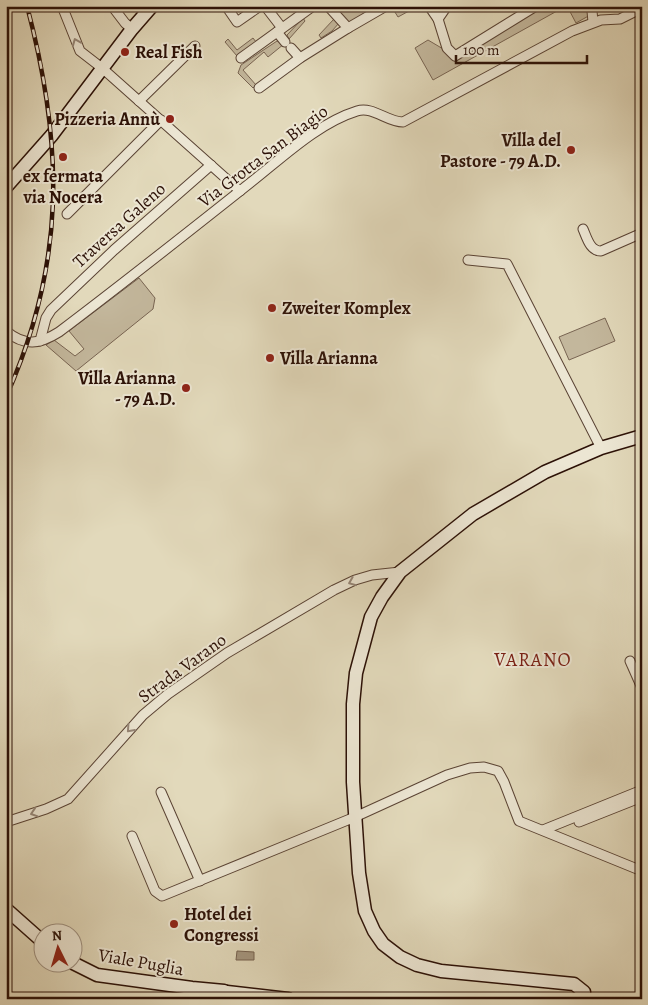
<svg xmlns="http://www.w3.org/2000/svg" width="648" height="1005" font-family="Alegreya,serif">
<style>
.green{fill:#c3b79c;stroke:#786452}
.water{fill:#a4957e;stroke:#74604e}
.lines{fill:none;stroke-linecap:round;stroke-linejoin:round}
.stream{stroke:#74604e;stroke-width:2.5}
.street-casing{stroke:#5a4334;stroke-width:11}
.secondary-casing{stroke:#2c1107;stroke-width:15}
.street{stroke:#ece6d3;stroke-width:9}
.secondary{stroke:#ece6d3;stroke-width:12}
.rail-casing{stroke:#2c1107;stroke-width:4.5}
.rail{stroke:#ece6d3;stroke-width:2.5;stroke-dasharray:8;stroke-linecap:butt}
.oneway{stroke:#968677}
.poi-dot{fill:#8f2418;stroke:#ece6d3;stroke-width:2}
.labels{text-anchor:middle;stroke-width:4;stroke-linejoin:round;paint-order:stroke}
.poi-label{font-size:18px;font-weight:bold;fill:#2c1107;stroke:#ece6d3;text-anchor:start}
.street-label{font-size:18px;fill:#2c1107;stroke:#ece6d3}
.neighbourhood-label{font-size:19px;letter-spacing:1px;fill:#7a1f14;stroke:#ece6d3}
</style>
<rect width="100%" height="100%" fill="#e2d9bb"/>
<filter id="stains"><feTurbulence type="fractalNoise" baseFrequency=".004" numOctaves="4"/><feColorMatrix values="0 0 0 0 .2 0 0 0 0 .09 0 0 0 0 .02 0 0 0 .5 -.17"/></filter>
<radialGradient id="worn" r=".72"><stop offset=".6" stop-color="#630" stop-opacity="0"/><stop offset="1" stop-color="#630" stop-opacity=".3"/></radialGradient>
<g class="green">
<path d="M328,6H376L375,7L377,10L348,28Z"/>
<path d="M398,6H418L398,17L393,9Z"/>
<path d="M535,6H566L433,80L415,48L428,40L455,56Z"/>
<path d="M567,6H587L592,14L576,23Z"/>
<path d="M303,18L305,21L289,39L287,35Z"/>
<path d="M334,19L339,23L332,31L321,38L319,35Z"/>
<path d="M253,38L256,42L237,56L225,42L228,39L237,50Z"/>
<path d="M277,41L284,44L268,57L264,52L243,70L256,85L253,88L238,73L241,65Z"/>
<path d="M139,278L155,298L153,309L76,371L46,345L54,340L75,356L84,349L69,331Z"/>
<path d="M605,318L615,341L569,360L559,337Z"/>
</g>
<path class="water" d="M237,951L254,952V960H236Z"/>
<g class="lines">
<path class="stream" d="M42,994L45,999"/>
<defs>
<g id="street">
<path d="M62,6L80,51L102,68L240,191"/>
<path d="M112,6L125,23L132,29"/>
<path d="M226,6L237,22L260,6"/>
<path d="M265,6L282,28"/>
<path d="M429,6L438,19"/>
<path d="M447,6L438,19L447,48L455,56L536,6"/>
<path d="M589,6L592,11L593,22"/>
<path d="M348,28L386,6"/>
<path d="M277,32L285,42"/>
<path d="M291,48L300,58"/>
<path d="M241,58L313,6"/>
<path d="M259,88L300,58L348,28L328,6"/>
<path d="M139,101L195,46"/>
<path d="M67,214L161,120"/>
<path d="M583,229C587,238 590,251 601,251L642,233"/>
<path d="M468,260L507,264L601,448"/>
<path d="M6,331C25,347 40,344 59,332C124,283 187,233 250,183C282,158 318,123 357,111C373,106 387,122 403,122L572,31L601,20L620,19L642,8"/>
<path d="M40,341L46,318L51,310L114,250L211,165"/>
<path d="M630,661L642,688"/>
<path d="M161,792L200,881"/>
<path d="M6,822L46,809L68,799L143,715L168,694L227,653L334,590L355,580L372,575L400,572"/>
<path d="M579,822L642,797"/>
<path d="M543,830L642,790"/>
<path d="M132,836L155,891L162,896L355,817L447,775L470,768L484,767L498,771L504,782L519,821L642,871"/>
</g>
<g id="secondary">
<path d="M6,187L52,135L132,29L152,6"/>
<path d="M6,909L42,941"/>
<path d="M71,962L97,975L192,988L224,991L230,995L232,999"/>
<path d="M227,992L288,999"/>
<path d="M583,999L584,992L574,984L441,971L417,965L400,957L383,944L374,931L365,911L359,873L353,782V704L356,673L371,617L382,597L400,572L473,514L545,472L601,448L642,436"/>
</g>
</defs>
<use href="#street" class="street-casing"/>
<use href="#secondary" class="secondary-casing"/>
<use href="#street" class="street"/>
<use href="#secondary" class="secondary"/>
<defs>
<path id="rail" d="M6,397C66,263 64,146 27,6"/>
</defs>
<use href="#rail" class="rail-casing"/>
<use href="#rail" class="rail"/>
</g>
<defs><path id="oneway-chevron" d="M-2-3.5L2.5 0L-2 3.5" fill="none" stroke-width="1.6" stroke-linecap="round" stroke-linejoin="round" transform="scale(1.25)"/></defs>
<g class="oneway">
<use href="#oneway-chevron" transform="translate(76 42) rotate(-112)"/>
<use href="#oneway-chevron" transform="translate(352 582) rotate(158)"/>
<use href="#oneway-chevron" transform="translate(130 729) rotate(132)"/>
<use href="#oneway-chevron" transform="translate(34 813) rotate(162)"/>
</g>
<g class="poi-dot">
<circle cx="125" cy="52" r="5"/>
<circle cx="170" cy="119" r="5"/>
<circle cx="571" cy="150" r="5"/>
<circle cx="63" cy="157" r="5"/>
<circle cx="272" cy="308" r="5"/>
<circle cx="270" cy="358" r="5"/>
<circle cx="186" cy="388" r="5"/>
<circle cx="174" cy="924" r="5"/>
</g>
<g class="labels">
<g class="poi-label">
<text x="135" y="58">Real Fish</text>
<text x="160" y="125" text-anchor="end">Pizzeria Annù</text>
<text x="561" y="146" text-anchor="end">Villa del<tspan x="561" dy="21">Pastore - 79 A.D.</tspan></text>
<text x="63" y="182" text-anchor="middle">ex fermata<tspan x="63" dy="21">via Nocera</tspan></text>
<text x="282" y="314">Zweiter Komplex</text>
<text x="280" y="364">Villa Arianna</text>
<text x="176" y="384" text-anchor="end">Villa Arianna<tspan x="176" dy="21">- 79 A.D.</tspan></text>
<text x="184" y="920">Hotel dei<tspan x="184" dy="21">Congressi</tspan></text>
</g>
<g class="street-label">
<text transform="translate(263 156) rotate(-37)" y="6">Via Grotta San Biagio</text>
<text transform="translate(119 225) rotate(-42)" y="6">Traversa Galeno</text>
<text transform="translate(182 668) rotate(-36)" y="6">Strada Varano</text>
<text transform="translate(141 962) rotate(10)" y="6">Viale Puglia</text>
</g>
<g class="neighbourhood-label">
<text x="533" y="666">VARANO</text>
</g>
</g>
<rect width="648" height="1005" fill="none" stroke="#e2d9bb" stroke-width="25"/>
<rect x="8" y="8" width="633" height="990" fill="none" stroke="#2c1107" stroke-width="2.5"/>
<rect x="12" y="12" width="623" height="980" fill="none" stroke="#2c1107"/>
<g transform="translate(58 948) rotate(355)"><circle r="24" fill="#ece6d3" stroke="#9f9181"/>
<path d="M0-4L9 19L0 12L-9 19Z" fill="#8f2418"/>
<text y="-8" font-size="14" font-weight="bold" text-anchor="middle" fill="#2c1107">N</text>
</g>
<path d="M456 55v8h131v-8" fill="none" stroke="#2c1107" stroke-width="2.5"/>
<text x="463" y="55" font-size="15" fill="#2c1107" stroke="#ece6d3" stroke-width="4" paint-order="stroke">100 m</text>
<rect width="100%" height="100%" filter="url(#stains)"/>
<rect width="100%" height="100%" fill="url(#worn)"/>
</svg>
